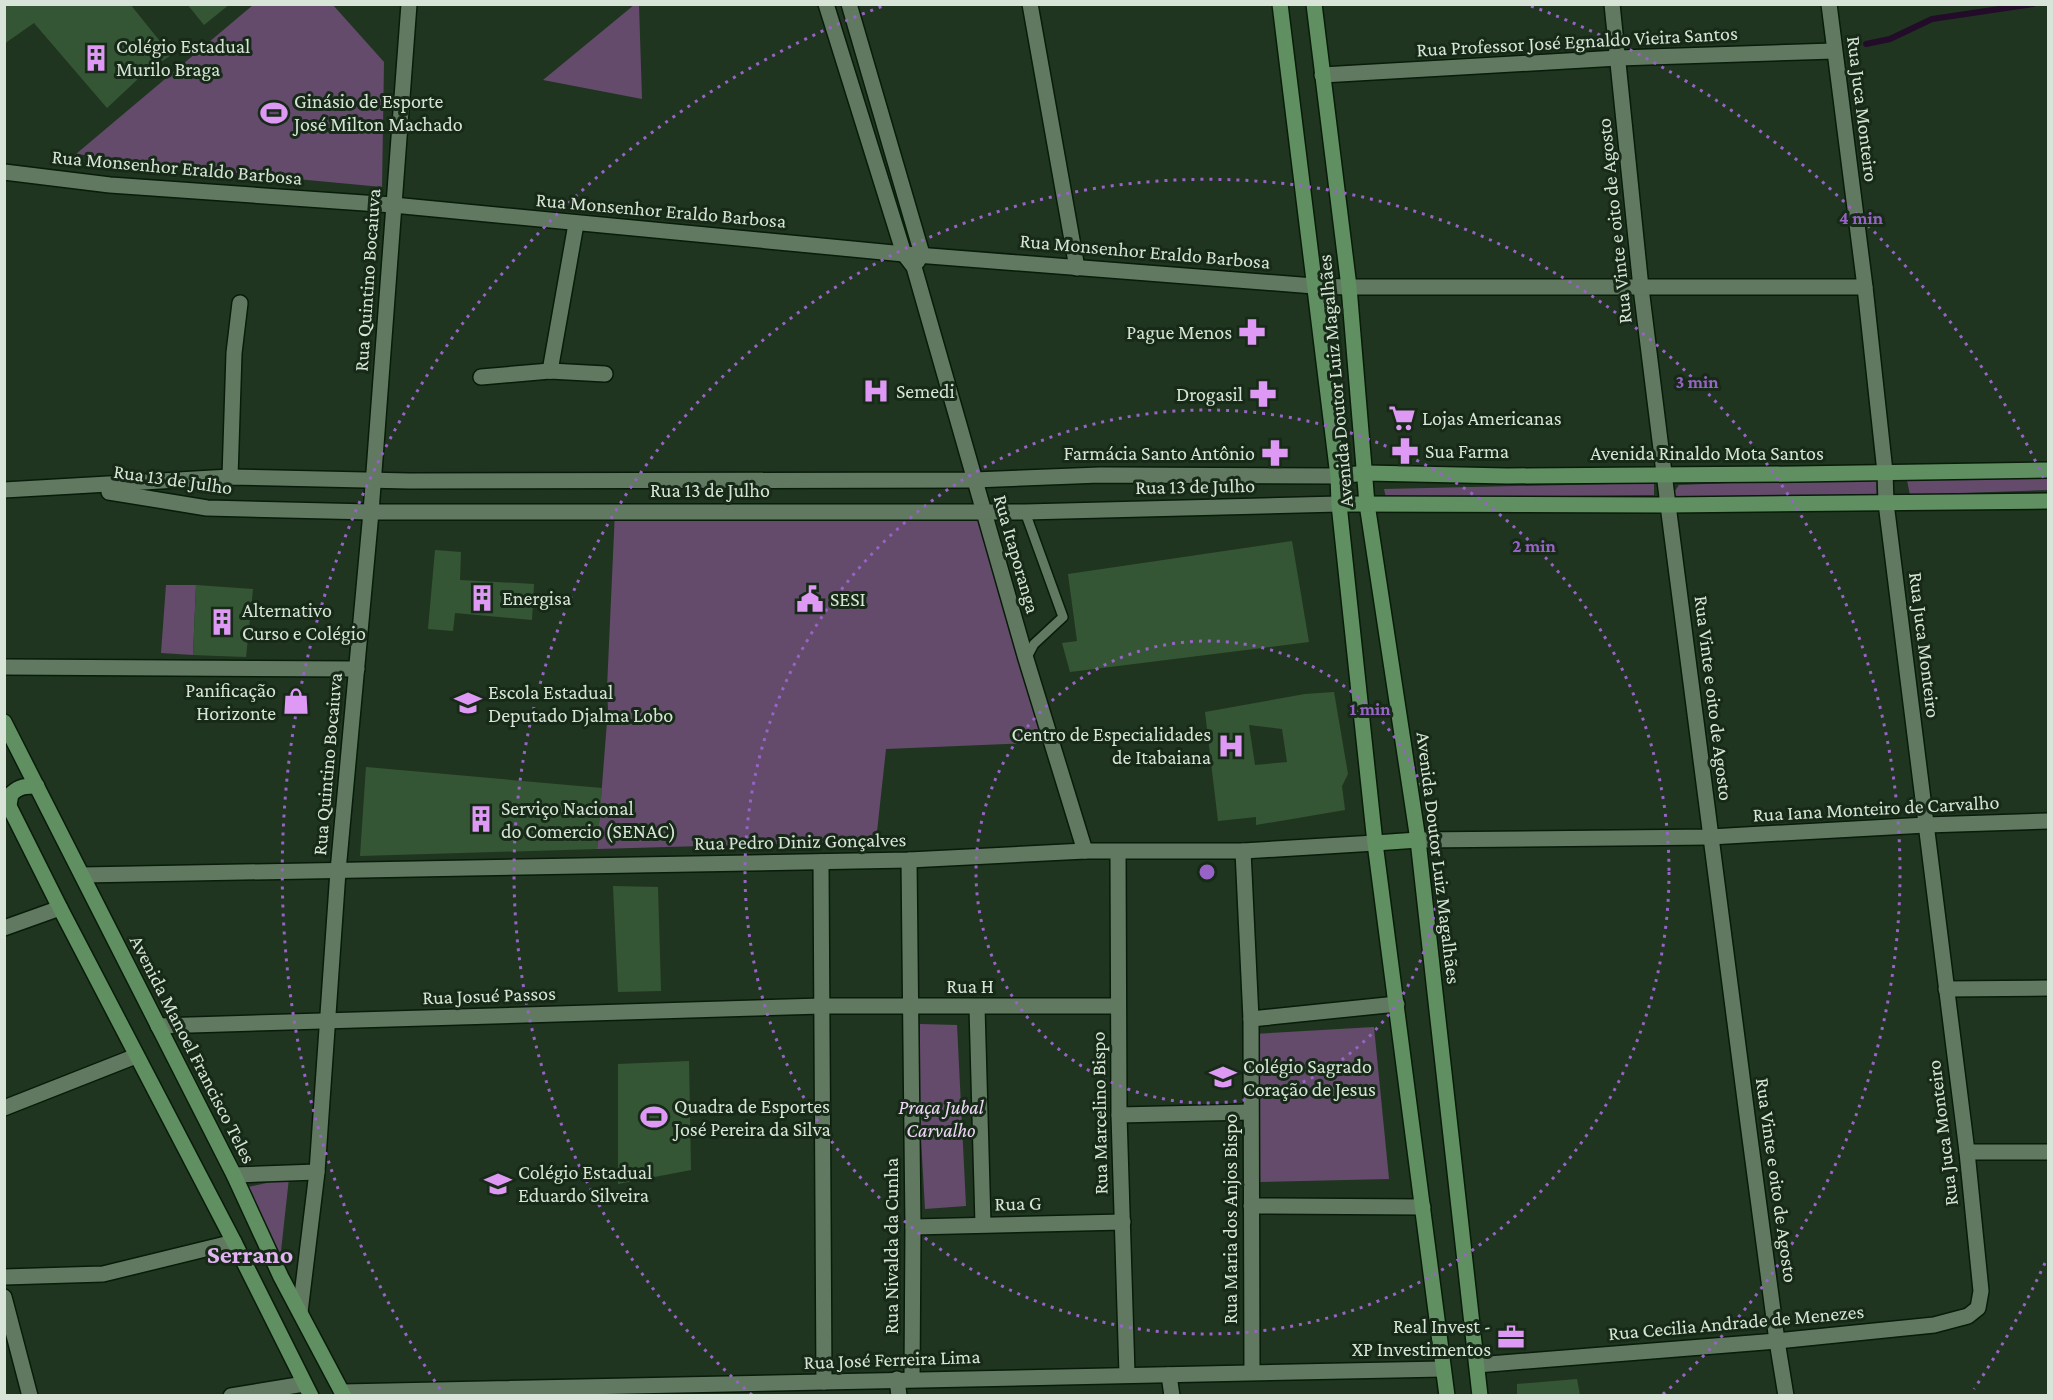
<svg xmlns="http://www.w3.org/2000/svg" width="2053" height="1400" font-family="'Crimson Pro',serif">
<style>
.green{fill:#644b6c}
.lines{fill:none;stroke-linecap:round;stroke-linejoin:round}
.stream{stroke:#230b2a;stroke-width:6}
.building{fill:#355635;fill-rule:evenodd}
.lane-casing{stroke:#081c09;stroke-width:12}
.street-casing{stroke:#081c09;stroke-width:18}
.secondary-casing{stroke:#081c09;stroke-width:18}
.lane{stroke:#617961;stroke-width:9}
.street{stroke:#617961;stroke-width:15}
.secondary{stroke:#608f61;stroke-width:15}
.ring{fill:none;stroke:#9763c6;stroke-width:3;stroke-dasharray:3 6}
.labels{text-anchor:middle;stroke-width:6;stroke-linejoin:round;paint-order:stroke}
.street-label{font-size:20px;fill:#d7e4d7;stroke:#162a17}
.poi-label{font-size:20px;fill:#d7e4d7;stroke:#162a17;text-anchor:start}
.park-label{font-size:20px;font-style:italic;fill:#f2d6fb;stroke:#162a17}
.district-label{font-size:26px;font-weight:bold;fill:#e3b4f3;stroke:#162a17}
.centre{fill:#9763c6;stroke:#162a17;stroke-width:3}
.ring-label{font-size:18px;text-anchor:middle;font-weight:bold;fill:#9763c6;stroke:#162a17;stroke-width:6;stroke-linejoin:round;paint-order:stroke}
</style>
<rect width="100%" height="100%" fill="#203520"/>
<g class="green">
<path d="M253,5H333L384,62L382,187L253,175L76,154Z"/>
<path d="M634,5H639L642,99L543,80Z"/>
<path d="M1876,477L1877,501H1668L1679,485Z"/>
<path d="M2048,477V490L1910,495L1907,480Z"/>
<path d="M1654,483V495L1386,498L1384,489Z"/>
<path d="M615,511H984L1052,744L1027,743L886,749L876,841L597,849L608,709L607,688Z"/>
<path d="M166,585H196L193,655L161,653Z"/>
<path d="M920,1024L957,1025L966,1206L925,1209L920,1122Z"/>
<path d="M1374,1027L1389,1179L1259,1182L1254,1034Z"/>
<path d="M289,1178L279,1269L239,1189Z"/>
</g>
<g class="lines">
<path class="stream" d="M1866,44L1890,39L1932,19L2033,4"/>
</g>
<g class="building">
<path d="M4,4H130L171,55L140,77L107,108L34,23L4,44Z"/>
<path d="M187,4H230L204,25Z"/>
<path d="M1292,541L1309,642L1070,672L1062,643L1077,641L1068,574Z"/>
<path d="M435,550L461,552L460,580L534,584L532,620L455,613L453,631L428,629Z"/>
<path d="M196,585L253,589L246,657L193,655Z"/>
<path d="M1334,692L1348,774L1342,786L1345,810L1256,825V817L1218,821L1205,712L1305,694ZM1249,725L1282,729L1287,762L1255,765Z"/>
<path d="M366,767L602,788L597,849L360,856Z"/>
<path d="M613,886L658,887L661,991L618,992Z"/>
<path d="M689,1061L691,1170L618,1184V1064Z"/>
<path d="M1577,1379L1580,1395H1517V1384Z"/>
</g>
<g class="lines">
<defs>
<path id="lane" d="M1025,512L1063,617L1034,644L1026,659"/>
<g id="street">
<path d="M826,4L904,254L914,267L1026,659L1085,851"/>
<path d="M849,4L922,254L917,262"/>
<path d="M1030,4L1077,268"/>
<path d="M1612,4L1641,288L1668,505L1748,1123L1777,1341L1786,1396"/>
<path d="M1322,75L1618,58L1834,51"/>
<path d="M4,172L110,185L393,205L904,254L1314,286L1349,287H1865"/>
<path d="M550,371L576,224"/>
<path d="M481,377L550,371L605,374"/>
<path d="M230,477L234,353L240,303"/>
<path d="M4,490L230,477L409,481L974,480L1100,475L1338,476"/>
<path d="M109,492L207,508L371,512H1025L1339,504"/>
<path d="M4,667L357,669"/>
<path d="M1418,840L1710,837L1926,825L2048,821"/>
<path d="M1243,851L1251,1019L1252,1372"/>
<path d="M1118,852L1119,1115L1127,1374"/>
<path d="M909,860L913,1227L912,1379"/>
<path d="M821,862L824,1382"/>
<path d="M82,875L909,860L1085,851H1243L1375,843"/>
<path d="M4,928L60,908"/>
<path d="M1946,989L2048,988"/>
<path d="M977,1007L983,1224"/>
<path d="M1251,1019L1397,1004"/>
<path d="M158,1026L822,1006H1118"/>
<path d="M4,1108L136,1056"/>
<path d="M1119,1115L1250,1112"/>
<path d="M1967,1152H2048"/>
<path d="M234,1175L317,1172"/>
<path d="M1251,1206L1423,1207"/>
<path d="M913,1227L1123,1222"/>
<path d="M4,1277L103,1274L234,1242"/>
<path d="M4,1297L30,1396"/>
<path d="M300,1312L317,1172L338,871L371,512L409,4"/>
<path d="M1477,1365L1777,1341L1934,1325L1968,1316L1978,1308L1981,1291L1967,1152L1886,503L1885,472L1865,287L1829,4"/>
<path d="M1169,1375L1172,1396"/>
<path d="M897,1379L899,1396"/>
<path d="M342,1392L1443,1369"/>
<path d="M231,1396L304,1384"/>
</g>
<g id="secondary">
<path d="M1280,4L1338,476L1339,504L1375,843L1447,1396"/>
<path d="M1314,4L1349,287L1367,504L1418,840L1480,1396"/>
<path d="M1338,476L1366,473L1507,476L1797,474L2048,470"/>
<path d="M1339,504L1668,505L2048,501"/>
<path d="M4,722L234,1175L281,1277L344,1396"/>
<path d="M4,796L60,908L234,1242L311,1396"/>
<path d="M9,805L11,794C20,786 25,786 37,786"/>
<path d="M1375,843L1418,840"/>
</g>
</defs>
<use href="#lane" class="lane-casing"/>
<use href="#street" class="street-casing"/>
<use href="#secondary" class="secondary-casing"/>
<use href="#lane" class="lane"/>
<use href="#street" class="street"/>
<use href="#secondary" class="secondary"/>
</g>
<g class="ring">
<circle cx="1207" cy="872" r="231"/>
<circle cx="1207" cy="872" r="462"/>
<path d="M752 1395A693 693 0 1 1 1662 1395"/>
<path d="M2045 1263A925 925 0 0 1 1974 1389M440 1389A925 925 0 0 1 883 6M1531 6A925 925 0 0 1 2045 481"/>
</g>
<defs>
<symbol id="building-bare" viewBox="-9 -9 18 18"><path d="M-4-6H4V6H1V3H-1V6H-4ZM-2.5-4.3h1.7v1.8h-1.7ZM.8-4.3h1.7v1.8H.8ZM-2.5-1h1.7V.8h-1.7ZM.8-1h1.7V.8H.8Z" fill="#dd99f3" stroke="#162a17" stroke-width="2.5" paint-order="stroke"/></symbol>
<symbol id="stadium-bare" viewBox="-9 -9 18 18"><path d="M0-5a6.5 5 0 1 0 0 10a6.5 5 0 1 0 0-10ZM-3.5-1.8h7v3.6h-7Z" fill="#dd99f3" stroke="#162a17" stroke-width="2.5" paint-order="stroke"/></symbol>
<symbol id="pharmacy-bare" viewBox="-9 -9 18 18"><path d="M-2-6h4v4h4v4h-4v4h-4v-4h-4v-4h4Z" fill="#dd99f3" stroke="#162a17" stroke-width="2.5" paint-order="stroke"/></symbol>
<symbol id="hospital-bare" viewBox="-9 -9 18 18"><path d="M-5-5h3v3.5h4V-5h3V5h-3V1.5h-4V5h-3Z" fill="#dd99f3" stroke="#162a17" stroke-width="2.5" paint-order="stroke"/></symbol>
<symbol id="supermarket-bare" viewBox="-9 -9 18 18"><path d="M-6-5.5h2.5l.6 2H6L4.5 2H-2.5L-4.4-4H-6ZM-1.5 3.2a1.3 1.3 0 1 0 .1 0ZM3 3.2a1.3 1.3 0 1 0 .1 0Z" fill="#dd99f3" stroke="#162a17" stroke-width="2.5" paint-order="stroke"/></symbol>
<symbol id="civic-bare" viewBox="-9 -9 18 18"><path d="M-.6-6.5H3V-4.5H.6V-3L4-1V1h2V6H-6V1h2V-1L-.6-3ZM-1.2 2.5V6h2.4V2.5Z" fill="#dd99f3" stroke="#162a17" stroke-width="2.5" paint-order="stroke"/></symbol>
<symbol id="shop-bare" viewBox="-9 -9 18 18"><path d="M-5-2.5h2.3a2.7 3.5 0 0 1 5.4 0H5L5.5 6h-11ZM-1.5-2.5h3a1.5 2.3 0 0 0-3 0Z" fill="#dd99f3" stroke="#162a17" stroke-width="2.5" paint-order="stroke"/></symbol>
<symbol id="school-bare" viewBox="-9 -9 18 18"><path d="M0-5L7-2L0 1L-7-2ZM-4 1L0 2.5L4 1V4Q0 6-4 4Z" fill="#dd99f3" stroke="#162a17" stroke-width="2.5" paint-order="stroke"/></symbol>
<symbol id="office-bare" viewBox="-9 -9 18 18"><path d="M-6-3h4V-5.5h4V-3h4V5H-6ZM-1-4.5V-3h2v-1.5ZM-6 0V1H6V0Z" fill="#dd99f3" stroke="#162a17" stroke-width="2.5" paint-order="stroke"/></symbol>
</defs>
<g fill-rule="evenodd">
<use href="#building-bare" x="77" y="39" width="38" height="38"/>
<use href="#stadium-bare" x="255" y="94" width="38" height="38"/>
<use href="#pharmacy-bare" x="1233" y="313" width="38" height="38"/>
<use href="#hospital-bare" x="857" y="372" width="38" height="38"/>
<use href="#pharmacy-bare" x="1244" y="375" width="38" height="38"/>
<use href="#supermarket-bare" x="1383" y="399" width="38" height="38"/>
<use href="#pharmacy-bare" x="1386" y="432" width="38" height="38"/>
<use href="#pharmacy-bare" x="1256" y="434" width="38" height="38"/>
<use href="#building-bare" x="463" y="579" width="38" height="38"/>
<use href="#civic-bare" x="791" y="580" width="38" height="38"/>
<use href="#building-bare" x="203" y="603" width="38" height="38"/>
<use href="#shop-bare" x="277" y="682" width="38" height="38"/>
<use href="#school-bare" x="449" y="684" width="38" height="38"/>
<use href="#hospital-bare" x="1212" y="727" width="38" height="38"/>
<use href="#building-bare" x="462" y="800" width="38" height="38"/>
<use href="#school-bare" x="1204" y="1058" width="38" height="38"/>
<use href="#stadium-bare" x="635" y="1098" width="38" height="38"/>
<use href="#school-bare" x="479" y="1165" width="38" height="38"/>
<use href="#office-bare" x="1492" y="1318" width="38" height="38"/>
</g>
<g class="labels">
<g class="street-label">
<text transform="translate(1577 41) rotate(-3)" y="7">Rua Professor José Egnaldo Vieira Santos</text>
<text transform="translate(1863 109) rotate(83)" y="7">Rua Juca Monteiro</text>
<text transform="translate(177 167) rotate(5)" y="7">Rua Monsenhor Eraldo Barbosa</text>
<text transform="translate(661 210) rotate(5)" y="7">Rua Monsenhor Eraldo Barbosa</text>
<text transform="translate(1614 221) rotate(-96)" y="7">Rua Vinte e oito de Agosto</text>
<text transform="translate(1145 251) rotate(5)" y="7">Rua Monsenhor Eraldo Barbosa</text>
<text transform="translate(367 280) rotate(-86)" y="7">Rua Quintino Bocaiuva</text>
<text transform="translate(1335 381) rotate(-95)" y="7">Avenida Doutor Luiz Magalhães</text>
<text x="1707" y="460">Avenida Rinaldo Mota Santos</text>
<text transform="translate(173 479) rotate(8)" y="7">Rua 13 de Julho</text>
<text transform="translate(1195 486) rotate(-1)" y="7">Rua 13 de Julho</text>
<text x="710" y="497">Rua 13 de Julho</text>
<text transform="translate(1017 554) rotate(74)" y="7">Rua Itaporanga</text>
<text transform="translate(1925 645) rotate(83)" y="7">Rua Juca Monteiro</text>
<text transform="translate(1714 698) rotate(83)" y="7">Rua Vinte e oito de Agosto</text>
<text transform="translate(327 764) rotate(-85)" y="7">Rua Quintino Bocaiuva</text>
<text transform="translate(1876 808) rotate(-3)" y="7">Rua Iana Monteiro de Carvalho</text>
<text transform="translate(800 841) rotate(-1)" y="7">Rua Pedro Diniz Gonçalves</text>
<text transform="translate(1439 858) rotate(83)" y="7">Avenida Doutor Luiz Magalhães</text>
<text x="970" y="993">Rua H</text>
<text transform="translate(489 995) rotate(-2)" y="7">Rua Josué Passos</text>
<text transform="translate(193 1049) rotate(63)" y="7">Avenida Manoel Francisco Teles</text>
<text transform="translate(1099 1113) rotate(-91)" y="7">Rua Marcelino Bispo</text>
<text transform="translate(1942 1133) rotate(-97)" y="7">Rua Juca Monteiro</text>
<text transform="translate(1777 1180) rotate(82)" y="7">Rua Vinte e oito de Agosto</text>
<text transform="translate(1018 1203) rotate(-1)" y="7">Rua G</text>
<text transform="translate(1230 1219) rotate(-90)" y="7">Rua Maria dos Anjos Bispo</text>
<text transform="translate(891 1246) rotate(-90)" y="7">Rua Nivalda da Cunha</text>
<text transform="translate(1736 1322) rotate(-5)" y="7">Rua Cecilia Andrade de Menezes</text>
<text transform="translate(892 1359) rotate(-2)" y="7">Rua José Ferreira Lima</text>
</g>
<g class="poi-label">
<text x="116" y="53">Colégio Estadual<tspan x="116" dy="23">Murilo Braga</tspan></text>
<text x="294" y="108">Ginásio de Esporte<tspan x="294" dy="23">José Milton Machado</tspan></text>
<text x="1232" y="339" text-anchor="end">Pague Menos</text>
<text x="896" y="398">Semedi</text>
<text x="1243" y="401" text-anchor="end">Drogasil</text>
<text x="1422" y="425">Lojas Americanas</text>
<text x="1425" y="458">Sua Farma</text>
<text x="1255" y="460" text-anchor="end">Farmácia Santo Antônio</text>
<text x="502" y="605">Energisa</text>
<text x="830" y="606">SESI</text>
<text x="242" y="617">Alternativo<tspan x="242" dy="23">Curso e Colégio</tspan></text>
<text x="276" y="697" text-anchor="end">Panificação<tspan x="276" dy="23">Horizonte</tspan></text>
<text x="488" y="699">Escola Estadual<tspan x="488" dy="23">Deputado Djalma Lobo</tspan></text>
<text x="1211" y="741" text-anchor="end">Centro de Especialidades<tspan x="1211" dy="23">de Itabaiana</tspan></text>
<text x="501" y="815">Serviço Nacional<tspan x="501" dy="23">do Comercio (SENAC)</tspan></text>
<text x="1243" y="1073">Colégio Sagrado<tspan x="1243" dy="23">Coração de Jesus</tspan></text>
<text x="674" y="1113">Quadra de Esportes<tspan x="674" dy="23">José Pereira da Silva</tspan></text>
<text x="518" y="1179">Colégio Estadual<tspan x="518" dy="23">Eduardo Silveira</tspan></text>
<text x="1491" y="1333" text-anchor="end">Real Invest -<tspan x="1491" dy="23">XP Investimentos</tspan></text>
</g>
<g class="park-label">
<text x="941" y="1114">Praça Jubal<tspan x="941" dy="23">Carvalho</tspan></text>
</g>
<g class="district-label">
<text x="250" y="1263">Serrano</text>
</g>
</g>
<circle cx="1207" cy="872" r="9" class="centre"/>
<g class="ring-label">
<text x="1861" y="224">4 min</text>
<text x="1697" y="388">3 min</text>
<text x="1534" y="552">2 min</text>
<text x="1370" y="715">1 min</text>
</g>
<rect width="2053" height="1400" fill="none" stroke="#d7e4d7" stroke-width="12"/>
</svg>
